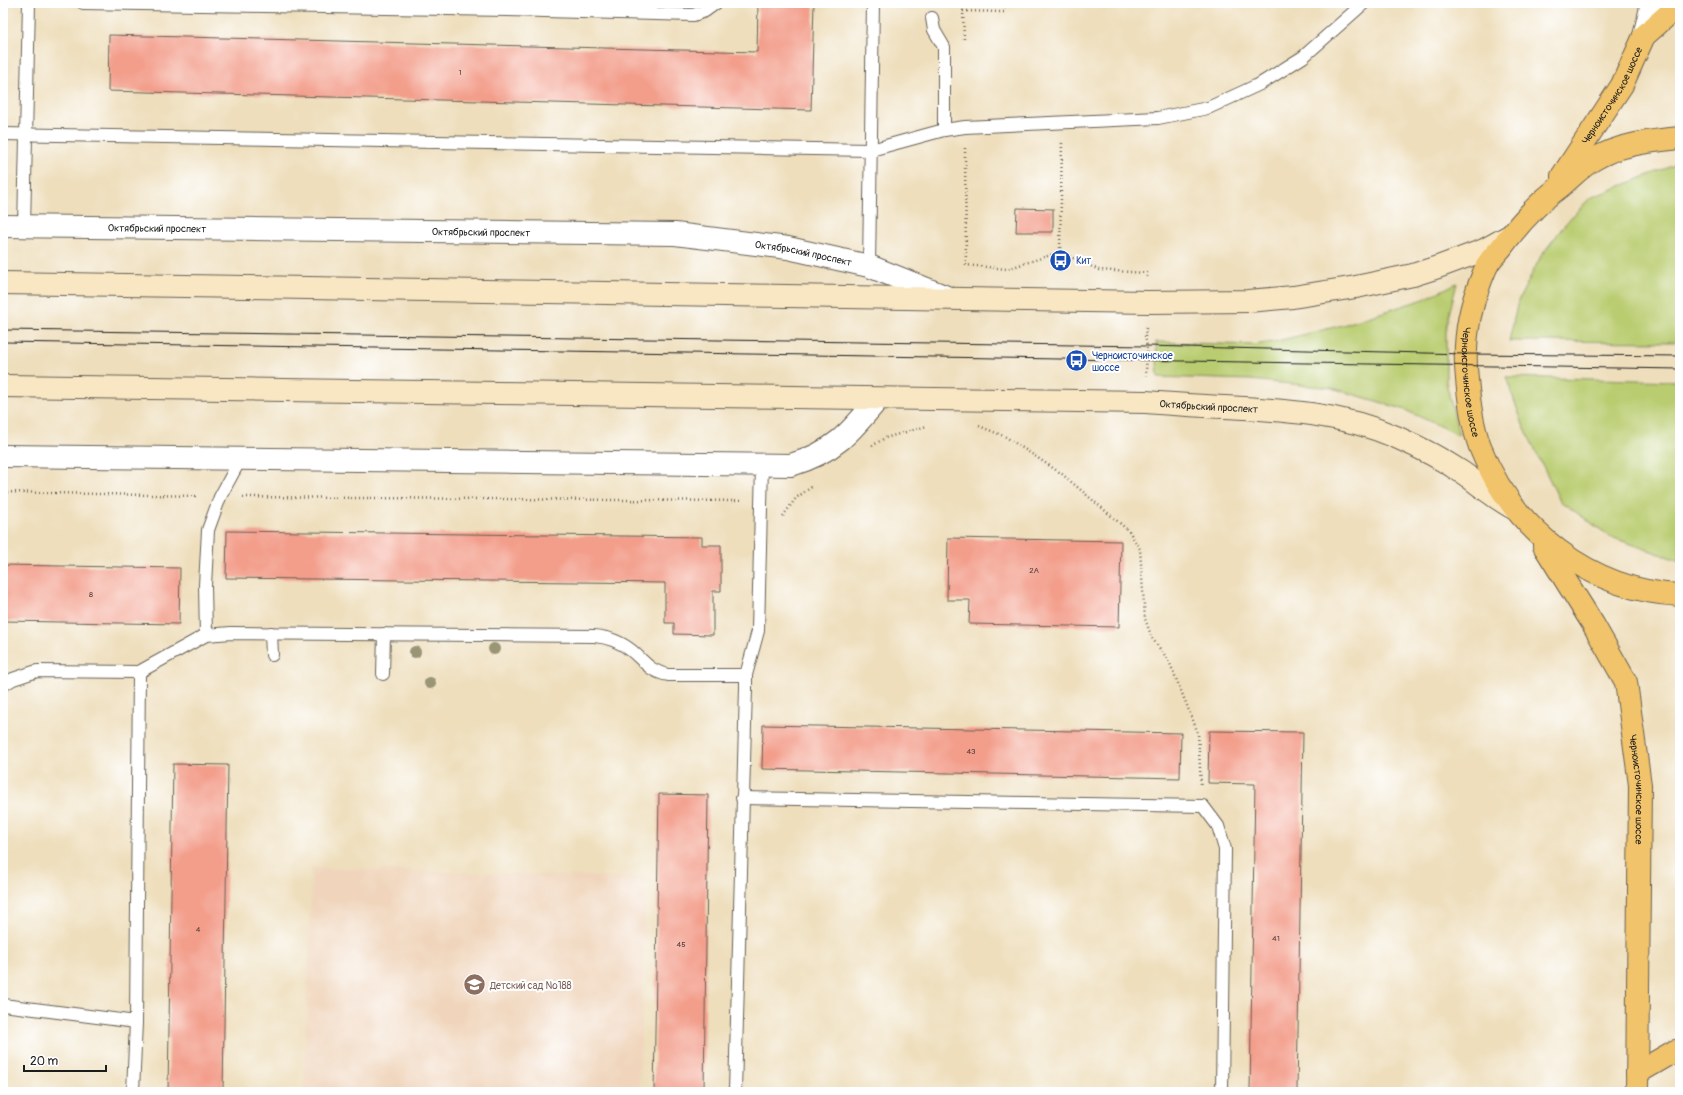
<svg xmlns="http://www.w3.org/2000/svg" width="1683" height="1095" font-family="Pangolin,sans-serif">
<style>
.built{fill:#f0d5bc}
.green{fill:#b9cc6f;stroke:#6a7446}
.building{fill:#f39e8b}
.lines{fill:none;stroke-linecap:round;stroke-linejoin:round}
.lane-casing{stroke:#666054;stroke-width:14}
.street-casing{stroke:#666054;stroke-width:24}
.secondary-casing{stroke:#666054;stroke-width:24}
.primary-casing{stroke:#666054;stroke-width:24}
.path{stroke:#666054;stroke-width:2.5;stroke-dasharray:1 3;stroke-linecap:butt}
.lane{stroke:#fff;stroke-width:12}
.street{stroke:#fff;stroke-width:22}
.secondary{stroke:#f9e7c3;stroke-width:22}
.primary{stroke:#f1c36a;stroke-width:22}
.tram{stroke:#1c1c1c;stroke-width:1}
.tree{fill:#999574}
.labels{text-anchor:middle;stroke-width:4;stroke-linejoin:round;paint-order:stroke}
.number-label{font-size:8px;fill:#523c38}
.street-label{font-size:10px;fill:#1c1c1c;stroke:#fff}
.transit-label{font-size:10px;fill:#164399;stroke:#fff;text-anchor:start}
.education-label{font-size:10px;fill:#785e54;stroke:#fff;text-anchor:start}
</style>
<rect width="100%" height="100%" fill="#fff"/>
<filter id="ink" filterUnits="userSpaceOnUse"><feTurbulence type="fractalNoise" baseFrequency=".025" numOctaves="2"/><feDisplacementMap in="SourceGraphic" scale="8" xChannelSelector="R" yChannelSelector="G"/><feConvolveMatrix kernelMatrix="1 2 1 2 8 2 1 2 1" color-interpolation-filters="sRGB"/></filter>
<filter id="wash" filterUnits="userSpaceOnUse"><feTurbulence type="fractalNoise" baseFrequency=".012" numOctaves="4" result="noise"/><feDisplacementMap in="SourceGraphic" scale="16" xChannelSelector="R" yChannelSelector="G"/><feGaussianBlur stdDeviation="0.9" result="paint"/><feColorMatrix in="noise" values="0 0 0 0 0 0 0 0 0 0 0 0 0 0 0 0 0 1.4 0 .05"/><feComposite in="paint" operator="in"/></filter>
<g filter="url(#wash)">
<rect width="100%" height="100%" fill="#eedebc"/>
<path class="built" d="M312,868L646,878L639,1092H304Z"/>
<g class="green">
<path d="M1677,164H1680V342L1509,341L1518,301L1541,256L1566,223L1590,198Z"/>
<path d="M1457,283L1446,326V382L1459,435L1403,409L1332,388L1250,380L1158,377L1156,342L1253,345L1273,342L1343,325L1424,299Z"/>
<path d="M1506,377L1680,381V561L1611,537L1560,501L1523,425Z"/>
</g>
<g id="blocks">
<g class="building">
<path d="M758,3H814L811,110L108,91L109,35L757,52Z"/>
<path d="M1017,208L1053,209V232H1016Z"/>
<path d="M227,531L702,537V545H721V591H713V635L674,634V623H665V583L226,578Z"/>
<path d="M948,538L1121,541L1119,627L969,624L970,600H947Z"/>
<path d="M3,565L180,568L179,624L3,621Z"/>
<path d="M763,725L1181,733L1180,778L762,769Z"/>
<path d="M1209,731L1303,732L1297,1092H1250L1255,784L1208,783Z"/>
<path d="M173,764L228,765L223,1092H168Z"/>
<path d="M659,794L708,795L704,1092H654Z"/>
</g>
</g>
</g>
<g filter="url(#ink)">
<use href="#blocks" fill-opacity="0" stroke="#666054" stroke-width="1"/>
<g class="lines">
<defs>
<g id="lane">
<path d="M83,3L508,10L693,15L705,11L716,3"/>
<path d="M932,18L934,30L944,47V130"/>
<path d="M3,134L871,150L944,130L965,127L1158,118L1208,108L1260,84L1303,57L1364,3"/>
<path d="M24,227L29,3"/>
<path d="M869,266L873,3"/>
<path d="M271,633L272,655"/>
<path d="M206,635L205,585L208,530L220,497L241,458"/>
<path d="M383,674L384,634"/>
<path d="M3,685L13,679L37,671L139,672L206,635L231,633L594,636C608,637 621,642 632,651C645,662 649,671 668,675H746"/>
<path d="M742,798L1203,806L1218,826L1225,849L1222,1092"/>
<path d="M3,1005L136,1022"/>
<path d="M133,1092L136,1022L139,672"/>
<path d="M735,1092L746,688V675L758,631L762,465"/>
</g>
<g id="street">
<path d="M1644,36L1650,12L1651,3"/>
<path id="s1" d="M3,226L675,234L788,248L869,266L949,298"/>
<path d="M3,456L791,465C834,452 850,433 878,399"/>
</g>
<g id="secondary">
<path d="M3,283L1149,302L1248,301L1293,297L1356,287L1413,275L1438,267L1484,250L1511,235"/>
<path id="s2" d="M3,386L1146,402C1172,404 1199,406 1225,407C1284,410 1341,413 1396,437C1419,447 1442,459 1463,473C1480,485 1496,499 1515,509"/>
</g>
<g id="primary">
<path id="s3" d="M1680,138C1651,141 1618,144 1593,160C1581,167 1572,177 1561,186C1537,203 1518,225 1501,248C1497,253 1491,258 1488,264C1485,269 1483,275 1481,280C1468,312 1463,344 1467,379C1469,402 1472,425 1480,447C1512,529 1590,591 1680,595"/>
<path id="s4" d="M1562,176L1622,85L1644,36L1680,4"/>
<path id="s5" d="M1544,546L1593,624L1626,682L1640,785L1637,1092"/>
<path d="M1637,1073L1675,1051H1680"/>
</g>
</defs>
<use href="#lane" class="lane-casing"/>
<use href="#street" class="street-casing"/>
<use href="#secondary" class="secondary-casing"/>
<use href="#primary" class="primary-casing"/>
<g class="path">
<path d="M964,39L963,11L1004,12V3"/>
<path d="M965,148L966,265L1007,269L1060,252L1099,270L1147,273V277"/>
<path d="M1060,252L1062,142"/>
<path d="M1146,328L1145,337L1147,346L1146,376"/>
<path d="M979,426L1006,437L1062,474L1129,531L1140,549L1145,619L1152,638L1169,661L1198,733L1201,785"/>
<path d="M872,446L885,438L927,426"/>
<path d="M3,492L198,496"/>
<path d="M243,497L740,501"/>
<path d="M783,516L796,498L813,486"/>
</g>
<use href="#lane" class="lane"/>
<use href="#street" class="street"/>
<use href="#secondary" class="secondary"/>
<use href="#primary" class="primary"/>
<g class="tram">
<path d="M3,330L1147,346L1465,354L1680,356"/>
<path d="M3,342L1680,369"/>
</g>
</g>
<g class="tree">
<circle cx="494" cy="649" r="6"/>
<circle cx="415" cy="652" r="6"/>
<circle cx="430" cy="683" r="6"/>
</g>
</g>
<defs>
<symbol id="bus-disc" viewBox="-11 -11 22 22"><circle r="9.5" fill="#1a4fb4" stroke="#fff"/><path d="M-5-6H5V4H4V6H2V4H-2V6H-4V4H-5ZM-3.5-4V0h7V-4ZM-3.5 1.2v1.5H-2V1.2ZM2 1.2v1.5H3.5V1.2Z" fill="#fff"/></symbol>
<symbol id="school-disc" viewBox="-11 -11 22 22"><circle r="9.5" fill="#8d6e63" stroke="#fff"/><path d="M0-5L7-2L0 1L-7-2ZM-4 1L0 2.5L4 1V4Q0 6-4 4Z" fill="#fff"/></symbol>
</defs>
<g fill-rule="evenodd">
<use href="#bus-disc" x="1048" y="248" width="25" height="25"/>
<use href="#bus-disc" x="1064" y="348" width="25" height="25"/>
<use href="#school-disc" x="462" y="972" width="25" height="25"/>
</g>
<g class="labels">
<g class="number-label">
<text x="460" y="75">1</text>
<text x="1034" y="573">2А</text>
<text x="91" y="597">8</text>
<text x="971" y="754">43</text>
<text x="198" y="932">4</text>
<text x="1276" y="941">41</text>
<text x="681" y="947">45</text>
</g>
<g class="street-label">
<text dy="4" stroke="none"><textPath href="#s4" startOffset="95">Черноисточинское шоссе</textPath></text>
<text dy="4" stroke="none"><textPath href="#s1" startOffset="154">Октябрьский проспект</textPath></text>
<text dy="4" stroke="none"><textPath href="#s1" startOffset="478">Октябрьский проспект</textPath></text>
<text dy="4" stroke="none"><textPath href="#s1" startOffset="802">Октябрьский проспект</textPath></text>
<text dy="4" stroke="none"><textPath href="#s3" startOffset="361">Черноисточинское шоссе</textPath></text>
<text dy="4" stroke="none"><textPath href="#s2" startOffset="1206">Октябрьский проспект</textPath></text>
<text dy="4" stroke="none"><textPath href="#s5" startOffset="267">Черноисточинское шоссе</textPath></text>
</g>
<g class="transit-label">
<text x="1076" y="264">Кит</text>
<text x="1092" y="359">Черноисточинское<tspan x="1092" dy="12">шоссе</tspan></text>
</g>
<g class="education-label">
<text x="490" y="989">Детский сад №188</text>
</g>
</g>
<rect width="1683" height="1095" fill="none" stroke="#fff" stroke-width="16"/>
<path d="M24 1065v6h82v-6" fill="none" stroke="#1c1c1c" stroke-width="2"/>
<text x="30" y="1065" font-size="12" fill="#1c1c1c" stroke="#ffffff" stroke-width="3" paint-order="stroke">20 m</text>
</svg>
